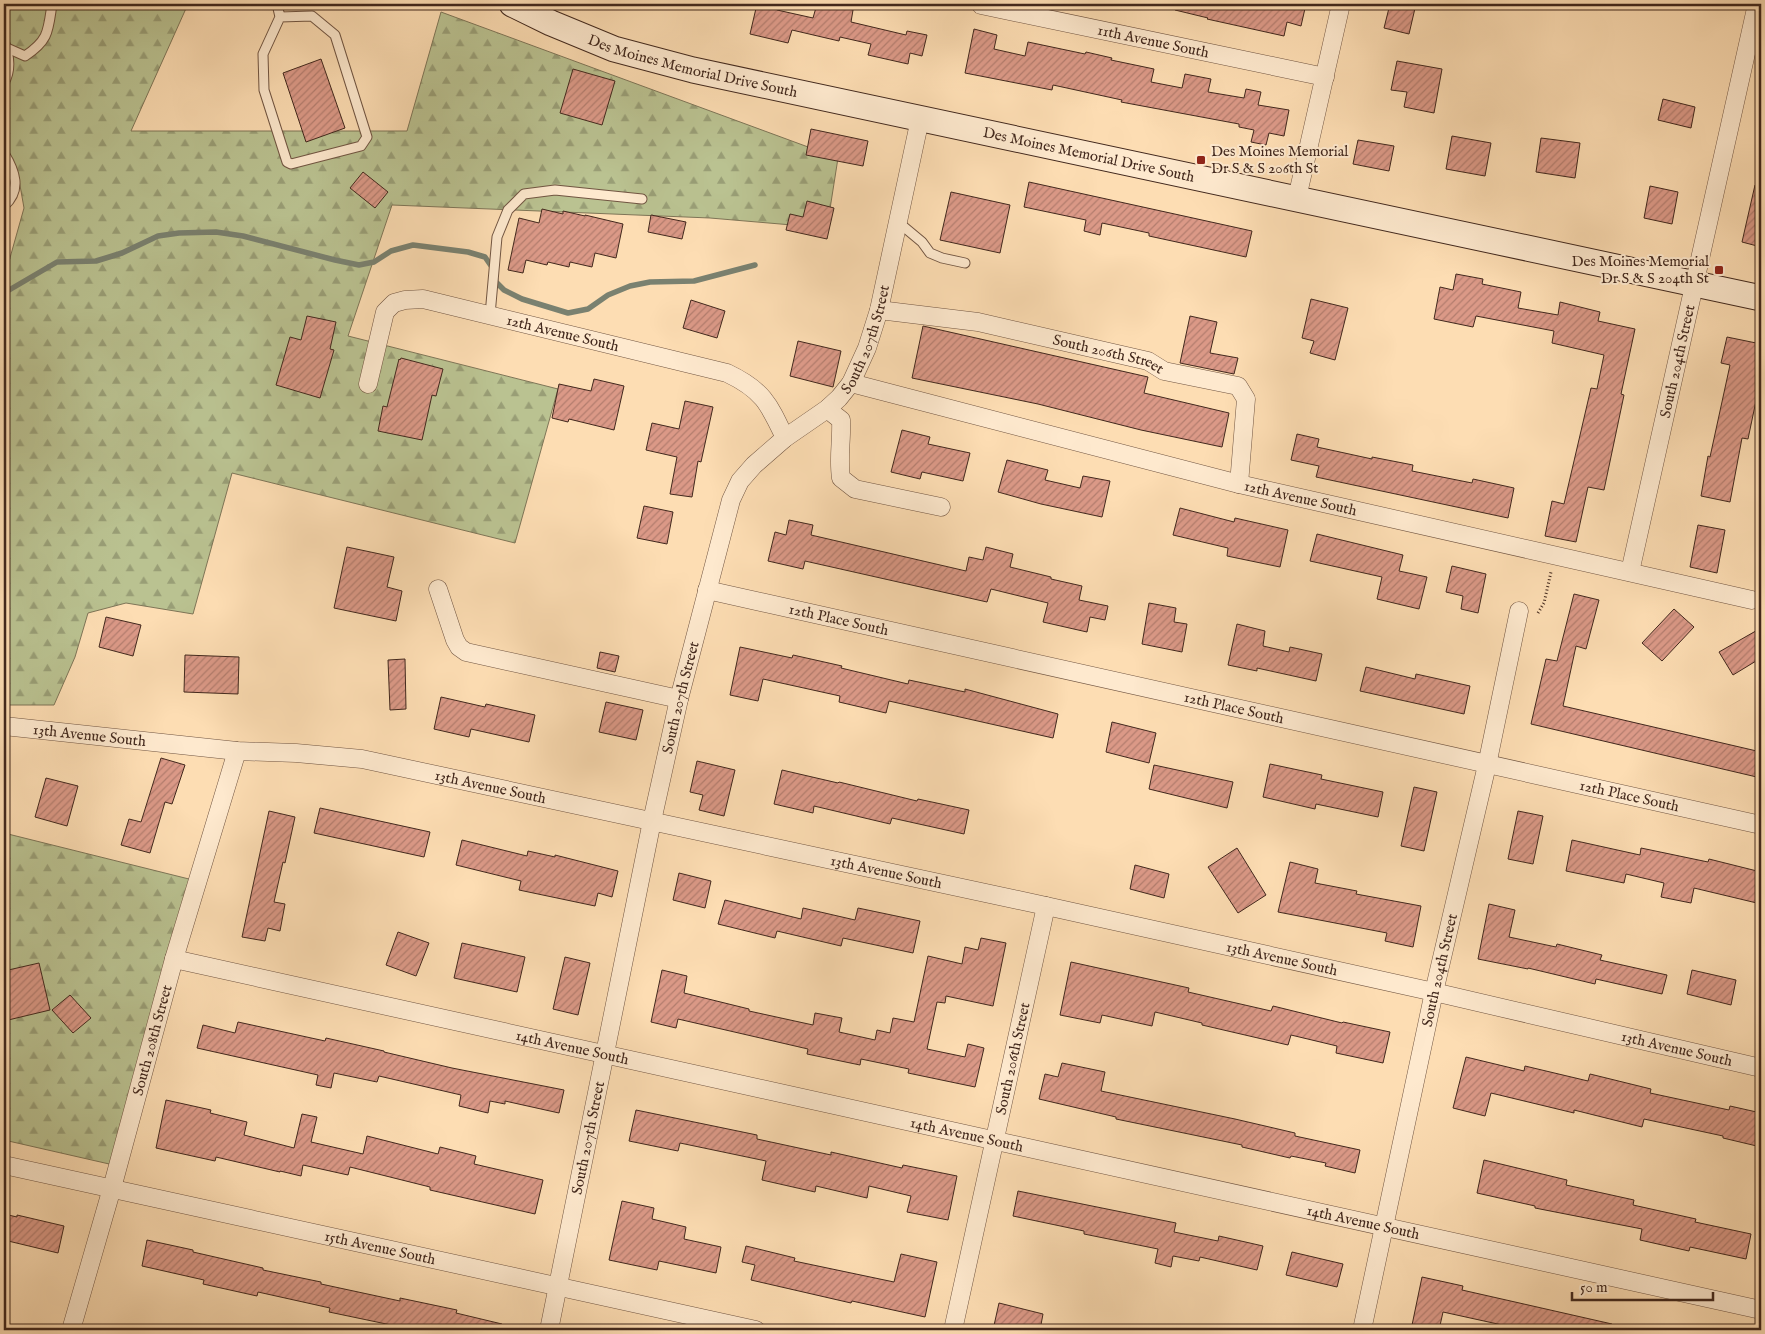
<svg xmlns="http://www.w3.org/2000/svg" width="1765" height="1334" font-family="'IM FELL English',serif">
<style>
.forest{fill:url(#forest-firs);stroke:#7e7557}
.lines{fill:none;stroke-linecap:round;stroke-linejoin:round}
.stream{stroke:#7a8170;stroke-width:5.5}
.building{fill:url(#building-hatch);stroke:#42281d}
.service-casing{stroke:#715542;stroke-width:11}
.minor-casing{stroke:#715542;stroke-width:19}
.secondary-casing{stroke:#42281d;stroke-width:27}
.path{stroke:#42281d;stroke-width:3;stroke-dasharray:1 2.5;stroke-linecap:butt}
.service{stroke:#fee9ce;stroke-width:9}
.minor{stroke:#fee9ce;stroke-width:18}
.secondary{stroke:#fee9ce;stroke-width:25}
.poi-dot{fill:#8f2418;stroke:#fee9ce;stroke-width:2}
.labels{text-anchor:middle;stroke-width:4;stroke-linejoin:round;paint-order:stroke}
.street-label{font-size:15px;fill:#42281d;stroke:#fee9ce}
.poi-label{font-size:15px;fill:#42281d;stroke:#fee9ce;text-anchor:start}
</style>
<defs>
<pattern id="forest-firs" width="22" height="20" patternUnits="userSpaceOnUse" patternTransform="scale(1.25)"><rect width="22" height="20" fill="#bac291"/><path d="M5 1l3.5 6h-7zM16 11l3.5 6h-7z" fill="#999e76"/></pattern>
<pattern id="building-hatch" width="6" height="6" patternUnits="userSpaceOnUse" patternTransform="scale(1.25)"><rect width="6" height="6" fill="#db9987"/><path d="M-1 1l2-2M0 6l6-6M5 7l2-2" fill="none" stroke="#b37d6e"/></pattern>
</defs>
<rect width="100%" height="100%" fill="#fdddb3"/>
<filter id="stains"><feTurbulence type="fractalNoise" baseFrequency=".004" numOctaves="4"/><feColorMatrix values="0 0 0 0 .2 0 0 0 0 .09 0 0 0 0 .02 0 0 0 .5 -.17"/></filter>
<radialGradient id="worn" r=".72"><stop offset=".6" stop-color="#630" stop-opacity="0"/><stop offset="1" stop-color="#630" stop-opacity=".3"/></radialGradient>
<g class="forest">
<path d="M4,4H188L131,131H407L441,12L838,158L827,228L710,218L392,205L348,336L558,389L515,543L232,473L193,614L126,603L88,613L75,657L54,705H4V268L8,265L24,208L18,174L4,164Z"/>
<path d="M4,833L197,881L118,1166L4,1140Z"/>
</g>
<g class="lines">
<path class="stream" d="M4,293L57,262L96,261L122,253L158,236L179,233L216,232L243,236L335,260L359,265L374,262L391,251L413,245L468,252L485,257L494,270L496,282L504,290L522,299L568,313L588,309L608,295L630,286L650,282L694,281L755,265"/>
</g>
<g class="building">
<path d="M757,4H778L777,10L813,18L817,4H854L851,22L906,35L907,31L927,35L922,56L910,53L908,64L868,55L871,44L840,37L839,41L792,30L788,43L750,34Z"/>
<path d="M1176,4H1306L1301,26L1287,22L1284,36L1207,19L1208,18L1175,10Z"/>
<path d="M1390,4H1416L1409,34L1384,28Z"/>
<path d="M974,29L997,35L994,49L1025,56L1028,42L1085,54L1086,52L1112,58L1111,60L1154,69L1151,82L1182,88L1185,74L1211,79L1208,92L1244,98L1246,89L1261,92L1258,105L1289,110L1284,136L1269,133L1266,145L1251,142L1254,130L1239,127V124L1121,102L1122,100L1053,85L1052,90L965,73Z"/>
<path d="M321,59L345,128L306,142L283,73Z"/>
<path d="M1397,61L1442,69L1434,113L1404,107L1407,92L1391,90Z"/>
<path d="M573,69L615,81L602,125L560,113Z"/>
<path d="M1663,99L1695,107L1691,128L1658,120Z"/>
<path d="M811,129L868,141L863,166L806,155Z"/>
<path d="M1452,136L1491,143L1485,176L1446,169Z"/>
<path d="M1541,138L1580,143L1575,178L1536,172Z"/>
<path d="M1358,140L1394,146L1389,171L1353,164Z"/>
<path d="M363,172L388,192L375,208L350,188Z"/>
<path d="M1029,182L1252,231L1246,257L1149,236V233L1102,223L1100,235L1084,231L1086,220L1024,207Z"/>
<path d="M1755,185H1761V247L1742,242Z"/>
<path d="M1650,186L1678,192L1672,224L1644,218Z"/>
<path d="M951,192L1010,205L1000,253L940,240Z"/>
<path d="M807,201L834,208L827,239L786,230L790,214L803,217Z"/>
<path d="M542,209L563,214V211L585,216V215L623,224L616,258L595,253L592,267L570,262L569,267L548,262L547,265L526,260L523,273L508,270L519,218L539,223Z"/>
<path d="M651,215L686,222L682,239L648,232Z"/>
<path d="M1456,274L1483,279L1482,284L1521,292L1518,308L1558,315L1560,302L1600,312L1598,321L1635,329L1621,394L1624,395L1604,490L1588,487L1576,542L1545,536L1552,501L1564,504L1591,388L1597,389L1604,355L1552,343L1554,331L1476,316L1473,327L1434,319L1440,287L1453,290Z"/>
<path d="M1311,299L1348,308L1335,360L1310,353L1314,341L1302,338Z"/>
<path d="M691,300L725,311L717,338L683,328Z"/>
<path d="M307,316L336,322L330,349L334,350L320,398L276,385L290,337L301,340Z"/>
<path d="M1190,316L1217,322L1210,353L1238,358L1234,374L1180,363Z"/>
<path d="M923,326L1148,377L1144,393L1229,413L1222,447L1141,430L1038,404L912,378Z"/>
<path d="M1727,337L1761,344V377L1748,439L1742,438L1730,502L1701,496L1708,456L1710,457L1730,365L1721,363Z"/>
<path d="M798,341L841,351L833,387L790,376Z"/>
<path d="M401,358L443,369L436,396L432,395L422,440L378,431L383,406L387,407L399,359L400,360Z"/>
<path d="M594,379L624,386L614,430L569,419L568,422L552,418L559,384L591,391Z"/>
<path d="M685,401L713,407L701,462L698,461L692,497L670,494L677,457L646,450L652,423L679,429Z"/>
<path d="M902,430L930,437L928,444L970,453L963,481L922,472L920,479L891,472Z"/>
<path d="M1297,434L1319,439L1317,447L1372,459V457L1413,465L1412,471L1472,483L1473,479L1514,488L1508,518L1316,477L1319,466L1291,460Z"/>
<path d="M1007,460L1048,470L1045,480L1080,488L1083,476L1110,481L1102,517L1041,504L998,492Z"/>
<path d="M644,506L673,512L667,544L637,538Z"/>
<path d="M1180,508L1234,522L1235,518L1288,530L1280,567L1227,556L1228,548L1173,535Z"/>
<path d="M789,520L813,525L811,535L966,571L969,557L983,560L986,547L1013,554L1010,567L1051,577V579L1082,586L1079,600L1108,606L1105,620L1090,617L1087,632L1043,622L1048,603L991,589L987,602L805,561L803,569L768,561L775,532L786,535Z"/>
<path d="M1698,525L1725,530L1717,573L1690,567Z"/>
<path d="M1317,534L1403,555L1399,571L1427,577L1419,609L1377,599L1382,577L1310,561Z"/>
<path d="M347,547L394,557L387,587L402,591L396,621L334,608Z"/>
<path d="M1452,566L1486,574L1478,613L1461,609L1463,596L1446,592Z"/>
<path d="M1574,594L1599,600L1586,649L1576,646L1563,706L1761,752V778L1531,724L1546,659L1557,661Z"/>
<path d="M1149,603L1176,608L1174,622L1187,624L1182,652L1142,644Z"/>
<path d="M1674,609L1694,627L1662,661L1642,643Z"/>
<path d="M106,617L141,625L133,656L99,647Z"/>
<path d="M1237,624L1265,631L1263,646L1289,652L1290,647L1322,654L1316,681L1257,668V671L1228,665Z"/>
<path d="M1761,628V658L1733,675L1719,652Z"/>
<path d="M740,647L792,658L793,655L842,666L841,668L908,684L909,680L965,692V689L1058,714L1053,738L889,701L886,713L839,702L840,696L763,679L758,701L730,695Z"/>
<path d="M600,652L619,656L615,672L597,668Z"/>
<path d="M185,655L239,657L238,694L184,692Z"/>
<path d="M405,659L406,709L390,710L388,660Z"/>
<path d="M1366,667L1415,679L1416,674L1470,686L1464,714L1360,691Z"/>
<path d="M441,697L485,707L486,704L535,715L529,742L471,729L469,737L434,729Z"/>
<path d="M606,702L643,710L636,740L599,732Z"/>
<path d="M1112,722L1156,733L1149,763L1106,752Z"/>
<path d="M161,758L185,765L172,804L165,802L150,853L121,845L129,819L141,822Z"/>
<path d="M697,761L735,770L724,816L699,810L703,795L690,792Z"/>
<path d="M1270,764L1322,775L1321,779L1383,792L1378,817L1316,804L1315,809L1263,797Z"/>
<path d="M1154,765L1233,782L1227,808L1149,789Z"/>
<path d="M782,770L838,783L839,782L917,801L918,799L969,810L964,834L892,818L890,824L814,806L813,813L774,804Z"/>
<path d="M46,778L78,786L67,826L35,817Z"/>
<path d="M1414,787L1437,792L1424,851L1401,846Z"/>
<path d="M320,808L430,832L424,857L314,833Z"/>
<path d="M269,811L295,817L285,863L283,862L274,902L285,904L280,931L268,928L265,941L242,937Z"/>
<path d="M1518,811L1543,816L1533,864L1508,859Z"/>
<path d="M462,840L527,856L528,851L555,857V855L618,871L612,897L598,893L595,906L519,890L521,881L456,865Z"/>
<path d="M1572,840L1640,855L1641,848L1708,862L1709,859L1761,872V904L1694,888L1691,903L1661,897L1664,883L1626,874L1624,883L1566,871Z"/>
<path d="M1237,848L1266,895L1238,913L1208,867Z"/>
<path d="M1290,862L1318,869L1315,883L1357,891L1356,894L1421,906L1413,947L1385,941L1387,933L1278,912Z"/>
<path d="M1135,865L1169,874L1164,898L1130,889Z"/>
<path d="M679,873L711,881L705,908L673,900Z"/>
<path d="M725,900L801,919L803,908L855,920L858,908L920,921L913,953L843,938L841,946L777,931L775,938L718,924Z"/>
<path d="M1489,904L1515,910L1509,937L1556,947L1557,944L1602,955L1600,960L1667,975L1662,994L1596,979L1595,984L1528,968V969L1478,959Z"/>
<path d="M398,932L429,943L416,976L386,965Z"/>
<path d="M981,938L1006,943L993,1006L946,996L945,1003L937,1002L927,1049L965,1057L968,1044L984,1048L975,1087L908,1073L909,1069L861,1059L860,1065L807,1054L808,1049L678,1019L676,1028L651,1022L662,970L687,976L684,993L749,1009V1011L813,1025L815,1013L842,1018L839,1032L875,1040L877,1030L890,1033L893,1018L914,1022L928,956L962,964L965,947L978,950Z"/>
<path d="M462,943L525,957L517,992L454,978Z"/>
<path d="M565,957L590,963L578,1015L553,1009Z"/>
<path d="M1071,962L1189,988L1188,992L1271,1011L1273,1006L1342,1023L1343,1022L1390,1032L1383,1063L1336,1053L1337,1046L1291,1035L1288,1045L1202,1025V1023L1155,1012L1152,1026L1102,1015L1100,1023L1060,1015Z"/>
<path d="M39,963L50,1010L4,1021V971Z"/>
<path d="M1692,970L1736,980L1731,1005L1687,994Z"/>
<path d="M70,995L91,1018L73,1033L52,1010Z"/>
<path d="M238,1022L325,1041L326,1038L384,1051V1052L452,1068L564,1090L559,1113L505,1101V1104L490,1101L488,1113L459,1106L461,1095L379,1076L377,1082L334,1073L331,1088L316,1085L318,1075L197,1048L203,1025L235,1033Z"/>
<path d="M1466,1057L1524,1071L1525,1066L1588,1081L1590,1074L1651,1089L1650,1093L1729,1110L1730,1106L1761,1113V1147L1723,1138V1136L1644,1119L1642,1127L1574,1110V1113L1491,1093L1485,1116L1453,1108Z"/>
<path d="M1062,1063L1105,1072L1101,1091L1235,1119L1295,1133V1136L1360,1150L1355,1173L1325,1166L1326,1163L1291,1156L1290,1158L1242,1147V1145L1116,1119V1117L1039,1099L1045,1074L1058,1077Z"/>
<path d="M166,1100L211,1110L210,1113L247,1122L244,1135L294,1148L302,1114L317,1117L311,1142L363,1154L367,1136L438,1154L440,1147L476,1156L474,1164L543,1180L535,1214L430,1190V1187L350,1167L348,1175L303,1165L301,1176L280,1171V1172L216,1157L215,1161L156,1148Z"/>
<path d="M636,1110L757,1135V1139L831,1155V1152L902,1168L903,1165L957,1176L948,1220L907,1212L911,1196L869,1186L867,1198L816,1186L815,1192L762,1180L766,1161L680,1143L678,1151L629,1141Z"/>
<path d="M1484,1160L1567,1180L1566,1185L1634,1200L1633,1205L1696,1219L1695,1222L1751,1234L1746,1259L1690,1247L1689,1251L1640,1240L1642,1229L1535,1208V1206L1477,1193Z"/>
<path d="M1018,1191L1176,1223L1174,1232L1218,1241L1219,1236L1263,1246L1257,1270L1200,1257L1199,1261L1173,1256L1171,1267L1155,1263L1158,1249L1084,1234V1231L1013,1216Z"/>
<path d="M622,1201L654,1208L652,1219L686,1227L684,1239L721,1247L716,1273L659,1261L657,1270L609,1260Z"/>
<path d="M4,1214L17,1217V1215L64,1226L58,1253L4,1240Z"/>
<path d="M147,1240L193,1250V1252L263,1268V1270L321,1282V1284L400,1301V1298L457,1310L456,1313L502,1324L501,1330H415L329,1312L330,1308L258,1292L257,1296L203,1284L204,1280L142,1266Z"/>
<path d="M746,1246L795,1258L794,1261L894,1282L901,1254L937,1262L925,1317L852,1301L851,1303L751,1280L755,1265L742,1262Z"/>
<path d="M1292,1252L1343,1264L1337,1287L1286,1275Z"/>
<path d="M1422,1277L1463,1286L1462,1290L1612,1324V1330H1525L1443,1312L1439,1330H1411Z"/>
<path d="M999,1303L1043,1314L1040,1330H993Z"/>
</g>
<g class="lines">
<defs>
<g id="service">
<path d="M277,4L280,17L263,54L264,90L287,162L291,164L361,146L367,137L335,35L312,16L280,17"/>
<path d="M4,41C9,54 12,69 4,83"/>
<path d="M7,48L25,56C49,40 48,31 52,4"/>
<path d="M4,153C15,171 22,190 4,206"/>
<path d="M898,222L922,242L930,253L942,258L965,263"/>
<path d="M490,315L497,237L508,210L524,194L555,190L642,199"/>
</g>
<g id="minor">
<path id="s1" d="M981,5L1325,77"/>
<path d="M1297,198L1341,4"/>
<path id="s2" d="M879,310L978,322L1148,361L1164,371L1238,386L1246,399L1239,484"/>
<path id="s3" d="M851,383L1239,484L1752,600"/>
<path id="s4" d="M368,384L385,312L394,303L405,300L423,299L727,373C763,390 769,404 785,438"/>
<path d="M827,409L841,420C842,440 838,458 841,478L855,489L941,507"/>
<path id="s5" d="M1630,572L1757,4"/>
<path d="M438,589L455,640L459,647L466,652L679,699"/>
<path id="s6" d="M707,590L1761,825"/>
<path id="s7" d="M4,726L237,751L296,753L362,759L1046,906L1434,992L1761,1068"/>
<path id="s8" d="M174,959L1761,1310"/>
<path id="s9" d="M4,1165L756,1330"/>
<path id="s10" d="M71,1330L112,1188L174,959L237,751"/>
<path id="s11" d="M549,1330L652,821L679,699L731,500L740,481L754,465L785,438L827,409L839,398L851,383L867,348L879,310L920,119"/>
<path id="s12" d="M953,1330L1046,906"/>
<path id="s13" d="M1362,1330L1434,992L1487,765L1519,611"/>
</g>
<g id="secondary">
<path id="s14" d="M512,4L551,23L614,49L693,70L1761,298"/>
</g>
</defs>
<use href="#service" class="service-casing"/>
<use href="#minor" class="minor-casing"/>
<use href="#secondary" class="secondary-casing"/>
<path class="path" d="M1538,613L1544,603L1551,572"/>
<use href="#service" class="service"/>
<use href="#minor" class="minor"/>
<use href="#secondary" class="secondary"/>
</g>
<g class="poi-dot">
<rect x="1196" y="155" width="10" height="10" rx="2.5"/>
<rect x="1714" y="265" width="10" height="10" rx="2.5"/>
</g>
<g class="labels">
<g class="street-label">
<text dy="5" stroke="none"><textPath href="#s1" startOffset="176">11th Avenue South</textPath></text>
<text dy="5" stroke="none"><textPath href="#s14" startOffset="192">Des Moines Memorial Drive South</textPath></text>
<text dy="5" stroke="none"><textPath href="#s14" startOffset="598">Des Moines Memorial Drive South</textPath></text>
<text dy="5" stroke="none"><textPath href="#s4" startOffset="260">12th Avenue South</textPath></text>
<text dy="5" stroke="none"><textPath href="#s11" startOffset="1066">South 207th Street</textPath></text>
<text dy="5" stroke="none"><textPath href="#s2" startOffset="234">South 206th Street</textPath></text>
<text dy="5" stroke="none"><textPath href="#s5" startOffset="216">South 204th Street</textPath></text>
<text dy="5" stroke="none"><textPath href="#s3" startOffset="464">12th Avenue South</textPath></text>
<text dy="5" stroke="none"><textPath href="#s6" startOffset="135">12th Place South</textPath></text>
<text dy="5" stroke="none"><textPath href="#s11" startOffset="646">South 207th Street</textPath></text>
<text dy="5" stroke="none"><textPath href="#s6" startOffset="540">12th Place South</textPath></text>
<text dy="5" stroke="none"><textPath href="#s7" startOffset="86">13th Avenue South</textPath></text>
<text dy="5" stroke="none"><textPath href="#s7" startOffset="491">13th Avenue South</textPath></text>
<text dy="5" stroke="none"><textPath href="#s6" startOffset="945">12th Place South</textPath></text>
<text dy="5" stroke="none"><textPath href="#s7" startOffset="896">13th Avenue South</textPath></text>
<text dy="5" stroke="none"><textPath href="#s7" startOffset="1301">13th Avenue South</textPath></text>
<text dy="5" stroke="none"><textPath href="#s13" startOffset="368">South 204th Street</textPath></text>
<text dy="5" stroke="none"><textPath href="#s10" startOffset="301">South 208th Street</textPath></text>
<text dy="5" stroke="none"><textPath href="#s8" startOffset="408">14th Avenue South</textPath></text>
<text dy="5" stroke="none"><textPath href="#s7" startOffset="1706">13th Avenue South</textPath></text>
<text dy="5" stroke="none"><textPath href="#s12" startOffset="278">South 206th Street</textPath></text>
<text dy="5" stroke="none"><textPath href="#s8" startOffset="812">14th Avenue South</textPath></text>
<text dy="5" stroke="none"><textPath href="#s11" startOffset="196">South 207th Street</textPath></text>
<text dy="5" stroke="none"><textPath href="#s8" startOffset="1218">14th Avenue South</textPath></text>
<text dy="5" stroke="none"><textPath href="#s9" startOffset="385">15th Avenue South</textPath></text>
</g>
<g class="poi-label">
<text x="1211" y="156">Des Moines Memorial<tspan x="1211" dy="17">Dr S &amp; S 206th St</tspan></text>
<text x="1709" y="266" text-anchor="end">Des Moines Memorial<tspan x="1709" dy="17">Dr S &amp; S 204th St</tspan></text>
</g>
</g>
<rect width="1765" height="1334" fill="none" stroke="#fdddb3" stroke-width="20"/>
<rect x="5" y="5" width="1755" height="1324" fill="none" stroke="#42281d" stroke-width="2.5"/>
<rect x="10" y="10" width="1745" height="1314" fill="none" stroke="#42281d"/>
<path d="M1572 1292v8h141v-8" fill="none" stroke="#42281d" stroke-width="2.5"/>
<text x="1580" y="1292" font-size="15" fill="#42281d" stroke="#fee9ce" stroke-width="4" paint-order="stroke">50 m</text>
<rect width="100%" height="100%" filter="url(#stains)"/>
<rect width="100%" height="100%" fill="url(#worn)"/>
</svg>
